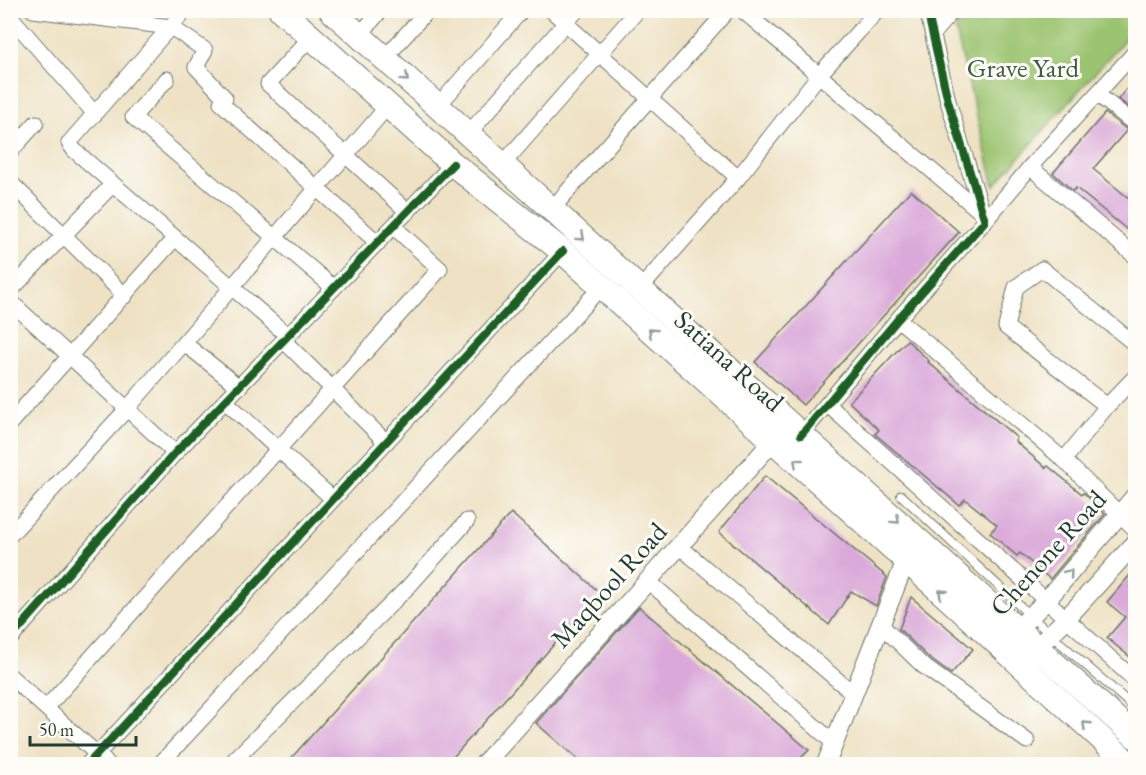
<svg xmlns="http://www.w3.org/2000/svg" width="1146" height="775" font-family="'EB Garamond',serif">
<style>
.green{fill:#9bc470;stroke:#5d8052;stroke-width:1.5}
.building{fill:#daa9d9}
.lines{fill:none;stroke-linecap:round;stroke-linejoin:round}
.service-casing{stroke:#687766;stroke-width:10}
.minor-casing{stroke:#687766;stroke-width:17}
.tertiary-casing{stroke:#687766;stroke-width:20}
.primary-casing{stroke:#687766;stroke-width:26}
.service{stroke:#fff;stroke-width:8}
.minor{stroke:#fff;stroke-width:15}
.tertiary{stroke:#fff;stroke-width:18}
.primary{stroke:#fff;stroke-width:24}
.cycleway-casing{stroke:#fdfcf7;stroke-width:11}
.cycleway{stroke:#1b5e20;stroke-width:8}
.oneway{stroke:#8f9e9a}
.labels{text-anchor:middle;stroke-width:6;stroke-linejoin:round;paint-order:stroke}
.park-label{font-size:27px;fill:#3e5f43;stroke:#fdfcf7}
.street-label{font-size:27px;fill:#1f3d34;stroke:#fdfcf7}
</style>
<rect width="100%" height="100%" fill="#fdfcf7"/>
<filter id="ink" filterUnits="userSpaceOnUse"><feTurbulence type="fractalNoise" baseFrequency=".0167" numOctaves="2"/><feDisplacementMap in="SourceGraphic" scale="12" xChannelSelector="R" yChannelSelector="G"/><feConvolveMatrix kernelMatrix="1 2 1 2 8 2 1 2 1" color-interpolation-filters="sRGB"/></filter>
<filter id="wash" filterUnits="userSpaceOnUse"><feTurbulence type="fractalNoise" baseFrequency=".008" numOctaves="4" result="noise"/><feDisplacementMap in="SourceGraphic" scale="24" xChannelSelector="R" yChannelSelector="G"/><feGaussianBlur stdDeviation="1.35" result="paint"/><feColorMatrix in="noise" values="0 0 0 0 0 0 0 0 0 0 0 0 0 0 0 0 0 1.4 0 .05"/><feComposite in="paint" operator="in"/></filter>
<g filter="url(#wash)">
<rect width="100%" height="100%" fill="#efe2c4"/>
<path class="green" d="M980,11H1126L1135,19V28L994,186L955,28Z"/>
<g id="blocks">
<g class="building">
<path d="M1129,86L1136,92V112L1118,99Z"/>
<path d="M1105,113L1127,130L1093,169L1136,204V237L1076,188L1073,191L1053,173Z"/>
<path d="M911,190L959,232L803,405L755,362Z"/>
<path d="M907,340L929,361L928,362L1017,438L1015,441L1046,468L1048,466L1082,494L1084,493L1105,514L1050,579L1020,553L1017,556L990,533L997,525L965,499L959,505L875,434L879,430L849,402Z"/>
<path d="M765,476L887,577L876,606L851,591L829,625L719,532Z"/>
<path d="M511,513L600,593L446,765H285Z"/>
<path d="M1136,568V662L1107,638L1125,617L1107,602Z"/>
<path d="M911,597L973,649L951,674L929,658L899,629Z"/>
<path d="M639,607L809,750L794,765H584L536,723Z"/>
</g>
</g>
</g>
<g filter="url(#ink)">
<use href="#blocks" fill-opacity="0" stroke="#687766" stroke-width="1.5"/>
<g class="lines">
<defs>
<path id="service" d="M901,495L1050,634L1136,709"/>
<g id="minor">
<path d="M33,10L171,27L205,50L196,67L225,98L221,103L378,243"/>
<path d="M185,10L69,143L74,150L288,336"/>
<path d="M551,10L738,178"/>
<path d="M742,10L982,213"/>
<path d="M10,16L95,114"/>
<path d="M933,33L953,10"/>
<path d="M359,36L381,10"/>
<path d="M311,37L268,84L408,212"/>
<path d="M384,59L428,10"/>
<path d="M167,79L133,117L334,288"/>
<path d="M1097,94L1136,125"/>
<path d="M437,107L522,10"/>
<path d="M468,134L577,10"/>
<path d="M10,152L36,123"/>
<path d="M502,165L638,10"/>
<path d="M1030,167L1136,257"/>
<path d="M10,182L125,296"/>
<path d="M551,210L728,10"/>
<path d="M985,221L1030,167L1136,51"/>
<path d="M640,289L738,178L819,75L878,10"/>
<path d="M10,291L113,184"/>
<path d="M10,301L175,453"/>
<path d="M898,319L1064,460L1136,530"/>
<path d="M284,341L386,442"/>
<path d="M184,343L239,387"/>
<path d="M225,401L333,499"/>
<path d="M827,404L1136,681"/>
<path d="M1107,406L1006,327L1016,287L1042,269L1136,345"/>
<path d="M10,423L175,238"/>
<path d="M801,435L898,319L985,221L948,101L927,10"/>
<path d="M1064,460L1107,406L1136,376"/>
<path d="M10,535L127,409L387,107"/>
<path d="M679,546L854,694"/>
<path d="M648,581L834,743"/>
<path d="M881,625L922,665L1027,741"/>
<path d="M10,639L175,453L453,164"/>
<path d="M10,676L108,764"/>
<path d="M46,708L440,269L394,227"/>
<path d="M88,764L563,251"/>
<path d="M160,764L602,286"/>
<path d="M230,764L409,586L467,521"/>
</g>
<g id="tertiary">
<path d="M1008,638L1046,601L1136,495"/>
<path d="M1028,656L1066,619L1136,542"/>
<path d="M484,764L773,441"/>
<path d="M826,764L906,560"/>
</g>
<g id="primary">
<path d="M281,10L453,164L562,251L936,587L1129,764"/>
<path d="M331,10L1136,737"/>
</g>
</defs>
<use href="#service" class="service-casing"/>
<use href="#minor" class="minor-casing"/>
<use href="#tertiary" class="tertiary-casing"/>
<use href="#primary" class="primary-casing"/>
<use href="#service" class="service"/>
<use href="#minor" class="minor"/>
<use href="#tertiary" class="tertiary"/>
<use href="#primary" class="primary"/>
<defs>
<g id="cycleway">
<path d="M801,435L898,319L985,221L948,101L927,10"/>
<path d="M10,639L175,453L453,164"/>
<path d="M88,764L563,251"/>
</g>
</defs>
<use href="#cycleway" class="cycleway-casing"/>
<use href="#cycleway" class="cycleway"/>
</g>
<defs><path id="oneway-chevron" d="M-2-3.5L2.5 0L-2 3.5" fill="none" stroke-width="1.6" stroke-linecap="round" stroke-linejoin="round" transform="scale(1.5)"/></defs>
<g class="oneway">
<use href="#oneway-chevron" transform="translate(405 78) rotate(42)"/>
<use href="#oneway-chevron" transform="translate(581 237) rotate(42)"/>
<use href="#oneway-chevron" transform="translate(652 332) rotate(-138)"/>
<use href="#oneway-chevron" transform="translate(797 462) rotate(-138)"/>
<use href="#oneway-chevron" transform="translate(896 520) rotate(42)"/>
<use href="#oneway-chevron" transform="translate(1069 573) rotate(-50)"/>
<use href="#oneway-chevron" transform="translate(942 593) rotate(-137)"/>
<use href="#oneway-chevron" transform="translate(1086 725) rotate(-137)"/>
</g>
</g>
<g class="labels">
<g class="park-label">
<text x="1023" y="77">Grave Yard</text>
</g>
<g class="street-label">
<text transform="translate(729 361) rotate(42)" y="9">Satiana Road</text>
<text transform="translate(1048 553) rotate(-48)" y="9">Chenone Road</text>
<text transform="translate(609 585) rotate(-48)" y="9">Maqbool Road</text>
</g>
</g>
<rect width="1146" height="775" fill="none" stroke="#fdfcf7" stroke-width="36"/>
<path d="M30 736v9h106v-9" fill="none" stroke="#1f3d34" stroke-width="3"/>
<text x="39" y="736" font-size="18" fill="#1f3d34" stroke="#fdfcf7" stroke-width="4.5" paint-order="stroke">50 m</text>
</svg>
